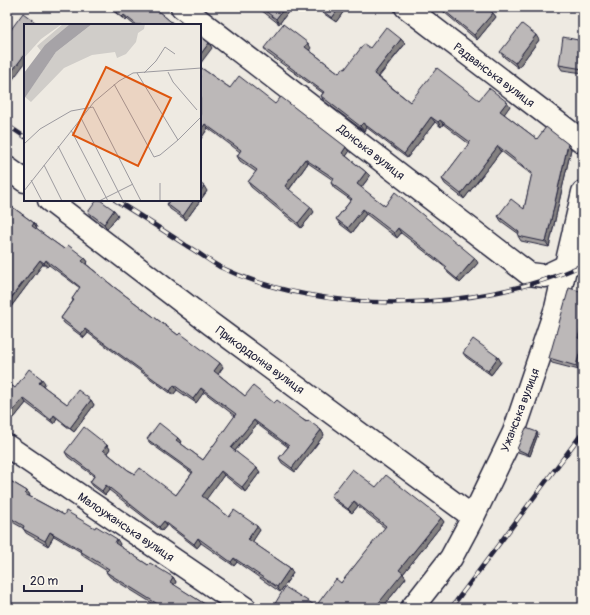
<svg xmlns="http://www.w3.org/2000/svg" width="590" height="615" font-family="Pangolin,sans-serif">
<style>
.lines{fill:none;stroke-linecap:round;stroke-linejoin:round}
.minor-casing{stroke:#22223b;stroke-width:25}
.minor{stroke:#fbf7ec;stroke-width:22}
.rail-casing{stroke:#22223b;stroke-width:4.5}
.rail{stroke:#fbf7ec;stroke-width:3;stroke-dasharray:9;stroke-linecap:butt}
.wall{fill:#a29e9e;stroke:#22223b}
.shaded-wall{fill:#848181;stroke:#22223b}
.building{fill:#bcb8b8;stroke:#22223b}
.labels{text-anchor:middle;stroke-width:3.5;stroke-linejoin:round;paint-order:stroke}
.street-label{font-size:12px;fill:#22223b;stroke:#fbf7ec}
.inset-road{fill:none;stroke:#9c9a9f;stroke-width:1}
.view{fill:#de560e;fill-opacity:0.15;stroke:#de560e;stroke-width:2}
.inset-edge{fill:none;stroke:#22223b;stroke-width:2}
</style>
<rect width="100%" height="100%" fill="#eeeae2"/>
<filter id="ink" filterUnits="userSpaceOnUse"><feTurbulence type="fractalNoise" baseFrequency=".025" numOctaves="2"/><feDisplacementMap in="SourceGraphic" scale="8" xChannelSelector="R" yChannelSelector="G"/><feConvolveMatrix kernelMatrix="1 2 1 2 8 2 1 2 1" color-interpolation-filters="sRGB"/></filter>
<g filter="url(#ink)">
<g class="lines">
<defs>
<g id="minor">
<path d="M182,7L529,274L545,276L583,258"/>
<path d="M406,7L583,142"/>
<path d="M7,168L25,181"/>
<path d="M49,200L211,324L473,517"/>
<path d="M7,446L245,608"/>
<path d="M412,608L451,558L473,517L514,432L556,308L583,192"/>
</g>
</defs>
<use href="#minor" class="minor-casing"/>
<use href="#minor" class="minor"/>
<defs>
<g id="rail">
<path d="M7,125L25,137"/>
<path d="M115,200C139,215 163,230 187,246C198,252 209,261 220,267C325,317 478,312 583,265"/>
<path d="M451,608L583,432"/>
</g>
</defs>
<use href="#rail" class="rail-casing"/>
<use href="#rail" class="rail"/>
</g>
<g class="wall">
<path d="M109,7H153L175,25H134L127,19L126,21L112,10Z"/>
<path d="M259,7H292L279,24L261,10Z"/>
<path d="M314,7H347L336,22Z"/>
<path d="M438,7H486L493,13L496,17L477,40Z"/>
<path d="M401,39L405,44L379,77L410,102L479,100L510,106L504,114L537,139L568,144L571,149L549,247L521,241L518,236L519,234L501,221L498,216L524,209L532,175L501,151L464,199L445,184L442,179L469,144L443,124L441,127L435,122L407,158L366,127L364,131L324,101L321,96L323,93L267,53L264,48H311L309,50L339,73L345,69L370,48Z"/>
<path d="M539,40L518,68L504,57L500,52Z"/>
<path d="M583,41V73L562,70L559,65Z"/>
<path d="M200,67L230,88L275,104L349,152L346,156L366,172L370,176L361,188L385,206L478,263L460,283L448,273L446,268L401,233L397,238L366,214L352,233L340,224L336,219L351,200L334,188L331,183L333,180L308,163L289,190L314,212L301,228L251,187L248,182L256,172L240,161L237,156L240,152L208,128L200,140Z"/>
<path d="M207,191L186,220L170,209L167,204Z"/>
<path d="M7,203L34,223L37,228L36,229L64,249L85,258L88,262L86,264L114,287L178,335L223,367L218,374L245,396L274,403L321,430L324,435L295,472L282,463L279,458L288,447L257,424L235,451L260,472L245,492L224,475L206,499L229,517L260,530L252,542L290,568L293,573L280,592L237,562L234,566L201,543L197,548L167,525L162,531L109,490L105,495L93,486L90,482L94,476L68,457L65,452L107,445L110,449L107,453L128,470L176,495L192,473L150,443L147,439L178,438L181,442L180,443L203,460L235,416L204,392L196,403L177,390L173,395L88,333L84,338L64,323L61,318L73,301L72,299L80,288L49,265L47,267L43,264L10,308L7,305Z"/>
<path d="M88,212L118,215L107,229L91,217Z"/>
<path d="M583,292V336L582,339L583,340V356L579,370L552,363L549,358Z"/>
<path d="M463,353L498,357L501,362L491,375L466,357Z"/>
<path d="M7,382L15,388L45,383L43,386L67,404L91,400L94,405L74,432L57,419L54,424L26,403L14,418L7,413Z"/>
<path d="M538,434L530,456L518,452L517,449Z"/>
<path d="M7,479L27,491L30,495L29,496L64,515L120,544L119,546L148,565L173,577L176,582L174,585L211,608H160L110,577L106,572L107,571L83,556L81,552L54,536L48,546L26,533L23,528L7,519Z"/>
<path d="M376,487L441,518L444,522L403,574L406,578L382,608H378L377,607V608H273L316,606L341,583L385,528L358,506L352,513L335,501L331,496Z"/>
</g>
<g class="shaded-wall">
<path d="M285,7H292L279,24L276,19Z"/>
<path d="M340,7H347L336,22L332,18Z"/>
<path d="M493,13L496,17L477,40L474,35Z"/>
<path d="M124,15L127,19L126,21L122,17Z"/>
<path d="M536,35L539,40L518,68L515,63Z"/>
<path d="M401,39L405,44L377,78L374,74Z"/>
<path d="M209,43L212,48L200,64V55Z"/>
<path d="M308,43L311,48L308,52L305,47Z"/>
<path d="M25,54V63L8,86L7,85V78Z"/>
<path d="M507,102L510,106L503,116L500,111Z"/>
<path d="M431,117L435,122L407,158L404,154Z"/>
<path d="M440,120L443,124L441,127L438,122Z"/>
<path d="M363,123L366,127L364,131L360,126Z"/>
<path d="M205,124L208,128L200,140V131Z"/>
<path d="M568,144L571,149L549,247L546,242Z"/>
<path d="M498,146L501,151L464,199L461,194Z"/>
<path d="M346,147L349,152L345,158L342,153Z"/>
<path d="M305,159L308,163L288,191L285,186Z"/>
<path d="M366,172L370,176L360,189L357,184Z"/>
<path d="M204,186L207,191L186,220L183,216L194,200H200V192Z"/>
<path d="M311,207L314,212L301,228L298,223Z"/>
<path d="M363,209L366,214L352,233L348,228Z"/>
<path d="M114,210L118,215L107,229L104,224Z"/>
<path d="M34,223L37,228L35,230L32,226Z"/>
<path d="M398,228L401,233L397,238L394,233Z"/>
<path d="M85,258L88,262L85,265L82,261Z"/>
<path d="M475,258L478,263L460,283L457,279Z"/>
<path d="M40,260L43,264L10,308L7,304Z"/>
<path d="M46,260L49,265L47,267L44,263Z"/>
<path d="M583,321V336L581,342L578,338Z"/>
<path d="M85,329L88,333L84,338L81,334Z"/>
<path d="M583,340V356L579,370L576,366Z"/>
<path d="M498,357L501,362L491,375L488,371Z"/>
<path d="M220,363L223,367L217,376L214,371Z"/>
<path d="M42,379L45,383L42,387L39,383Z"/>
<path d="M174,385L177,390L173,395L170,391Z"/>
<path d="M201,388L204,392L196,403L193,399Z"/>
<path d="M23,398L26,403L14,418L11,414Z"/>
<path d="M91,400L94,405L74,432L70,428Z"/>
<path d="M54,415L57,419L54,424L51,420Z"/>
<path d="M254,420L257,424L234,452L231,448Z"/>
<path d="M321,430L324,435L295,472L292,468Z"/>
<path d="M537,432L538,434L530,456L528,454Z"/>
<path d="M178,438L181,442L179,445L176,440Z"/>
<path d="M107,445L110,449L106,454L103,450Z"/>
<path d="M257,468L260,472L245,492L242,487Z"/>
<path d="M7,469L9,473L7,477Z"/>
<path d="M221,471L224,475L205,501L202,496Z"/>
<path d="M106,485L109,490L105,495L102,491Z"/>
<path d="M27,491L30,495L28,498L25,494Z"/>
<path d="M354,501L358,506L352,513L348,509Z"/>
<path d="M441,518L444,522L403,574L406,578L382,608H379L377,605L399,570Z"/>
<path d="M164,521L167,525L162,531L159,527Z"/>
<path d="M257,526L260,530L251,544L248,539Z"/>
<path d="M50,532L54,536L48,546L45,541Z"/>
<path d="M198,538L201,543L197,548L194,544Z"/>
<path d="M117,539L120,544L118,548L115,543Z"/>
<path d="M234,558L237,562L234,566L231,562Z"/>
<path d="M290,568L293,573L280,592L277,587Z"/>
<path d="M173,577L176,582L173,587L170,582Z"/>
<path d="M374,603L377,607V608H371Z"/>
</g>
<g class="building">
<path d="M110,7H153L175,25H137L124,15L122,17Z"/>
<path d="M260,7H285L276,19Z"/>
<path d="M317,7H340L332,18Z"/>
<path d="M440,7H486L493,13L474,35Z"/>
<path d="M23,13L39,25H25V54L7,78V42L9,40L7,38V35Z"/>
<path d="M283,24L308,43L305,47L339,73L343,68L345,69L364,44L370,48L386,27L401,39L374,74L410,102L437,68L479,100L489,88L507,102L500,111L537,139L546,127L568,144L546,242L518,236L519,232L498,216L511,199L524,209L532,173L498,146L461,194L442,179L470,142L440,120L438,122L431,117L404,154L363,123L360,126L321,96L324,92L264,48Z"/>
<path d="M522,24L536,35L515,63L500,52Z"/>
<path d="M200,36L209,43L200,55Z"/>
<path d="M563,37L583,41V69L559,65Z"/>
<path d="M200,67L230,88L239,76L275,104L281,97L346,147L342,153L366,172L357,184L385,206L395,192L475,258L457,279L445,269L447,267L398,228L394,233L363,209L348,228L336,219L352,199L331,183L334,178L305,159L285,186L311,207L298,223L248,182L257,170L237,156L241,150L205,124L200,131Z"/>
<path d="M200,183L204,186L200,192Z"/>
<path d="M97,200H100L114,210L104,224L88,212Z"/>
<path d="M170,200H194L183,216L167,204Z"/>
<path d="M7,203L34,223L32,226L64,249L68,245L85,258L82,261L114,287L178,335L180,333L220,363L214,371L245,396L253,386L274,403L277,400L306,422L308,420L321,430L292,468L279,458L289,446L254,420L231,448L257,468L242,487L221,471L202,496L229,517L234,510L257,526L248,539L290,568L277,587L234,558L231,562L198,538L194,544L164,521L159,527L106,485L102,491L90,482L95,475L65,452L84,427L107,445L103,450L128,470L135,474L140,468L176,495L193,472L147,439L159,423L178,438L176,440L203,460L236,414L201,388L193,399L174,385L170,391L85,329L81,334L61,318L74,300L72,299L80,287L46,260L44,263L40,260L7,303Z"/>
<path d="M569,288L583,292V321L578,338L583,340L576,366L549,358Z"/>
<path d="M473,339L498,357L488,371L463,353Z"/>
<path d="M29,369L42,379L39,383L67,404L78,390L91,400L70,428L54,415L51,420L23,398L11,414L7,411V382L15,388Z"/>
<path d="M526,428L537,432L528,454L517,449Z"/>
<path d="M352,469L376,487L386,475L441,518L399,570L403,573L377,605L374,603L371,608H274L273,607L285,587L316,606L336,579L341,583L386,526L354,501L348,509L331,496Z"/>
<path d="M7,479L27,491L25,494L64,515L66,511L95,528L96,526L117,539L115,543L148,565L150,563L173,577L170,582L211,608H164L106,572L109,569L80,551L81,550L50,532L45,541L23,529L24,526L7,516Z"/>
</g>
</g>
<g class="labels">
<g class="street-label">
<text transform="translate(494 75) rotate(37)" y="4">Радванська вулиця</text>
<text transform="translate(371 152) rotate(38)" y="4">Донська вулиця</text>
<text transform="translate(260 360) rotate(36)" y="4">Прикордонна вулиця</text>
<text transform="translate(520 410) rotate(-69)" y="4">Ужанська вулиця</text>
<text transform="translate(126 527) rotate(34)" y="4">Малоужанська вулиця</text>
</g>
</g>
<g transform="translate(24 24)">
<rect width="177" height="177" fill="#eeeae2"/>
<path d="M0,0H38L17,15L0,34Z" fill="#d0cdc9"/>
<path d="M39,0H46L17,27L13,22ZM68,0H121L120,5L114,9L112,18L102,30L93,34L91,28L68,31L40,44L7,78L1,73L32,28Z" fill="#d0cdc9"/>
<path d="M46,0H68L32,28L0,75V49L21,21Z" fill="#a6a3a7"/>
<path class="inset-road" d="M144,48L149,58L173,86M113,49L154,116M120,49L132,37L141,23L151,30M90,60L130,133L136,131L154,116L177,93M57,94L99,177M47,106L84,177M0,120L16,105L47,87L69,83L117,177M34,122L62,177M20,141L38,177M7,156L18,177M136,159V177M0,167L70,78L95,57L109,49L177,44M75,177L109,160"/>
<path class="view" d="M82,43L147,74L114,142L49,111Z"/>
<rect width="177" height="177" class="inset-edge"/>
</g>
<rect width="590" height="615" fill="none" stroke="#fbf7ec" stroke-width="24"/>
<rect x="12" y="12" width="566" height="591" fill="none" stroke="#22223b" stroke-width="1.5" filter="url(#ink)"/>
<path d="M24 585v6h58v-6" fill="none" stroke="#22223b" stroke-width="2"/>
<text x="30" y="585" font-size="12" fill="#22223b" stroke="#fbf7ec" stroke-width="3" paint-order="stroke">20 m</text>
</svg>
